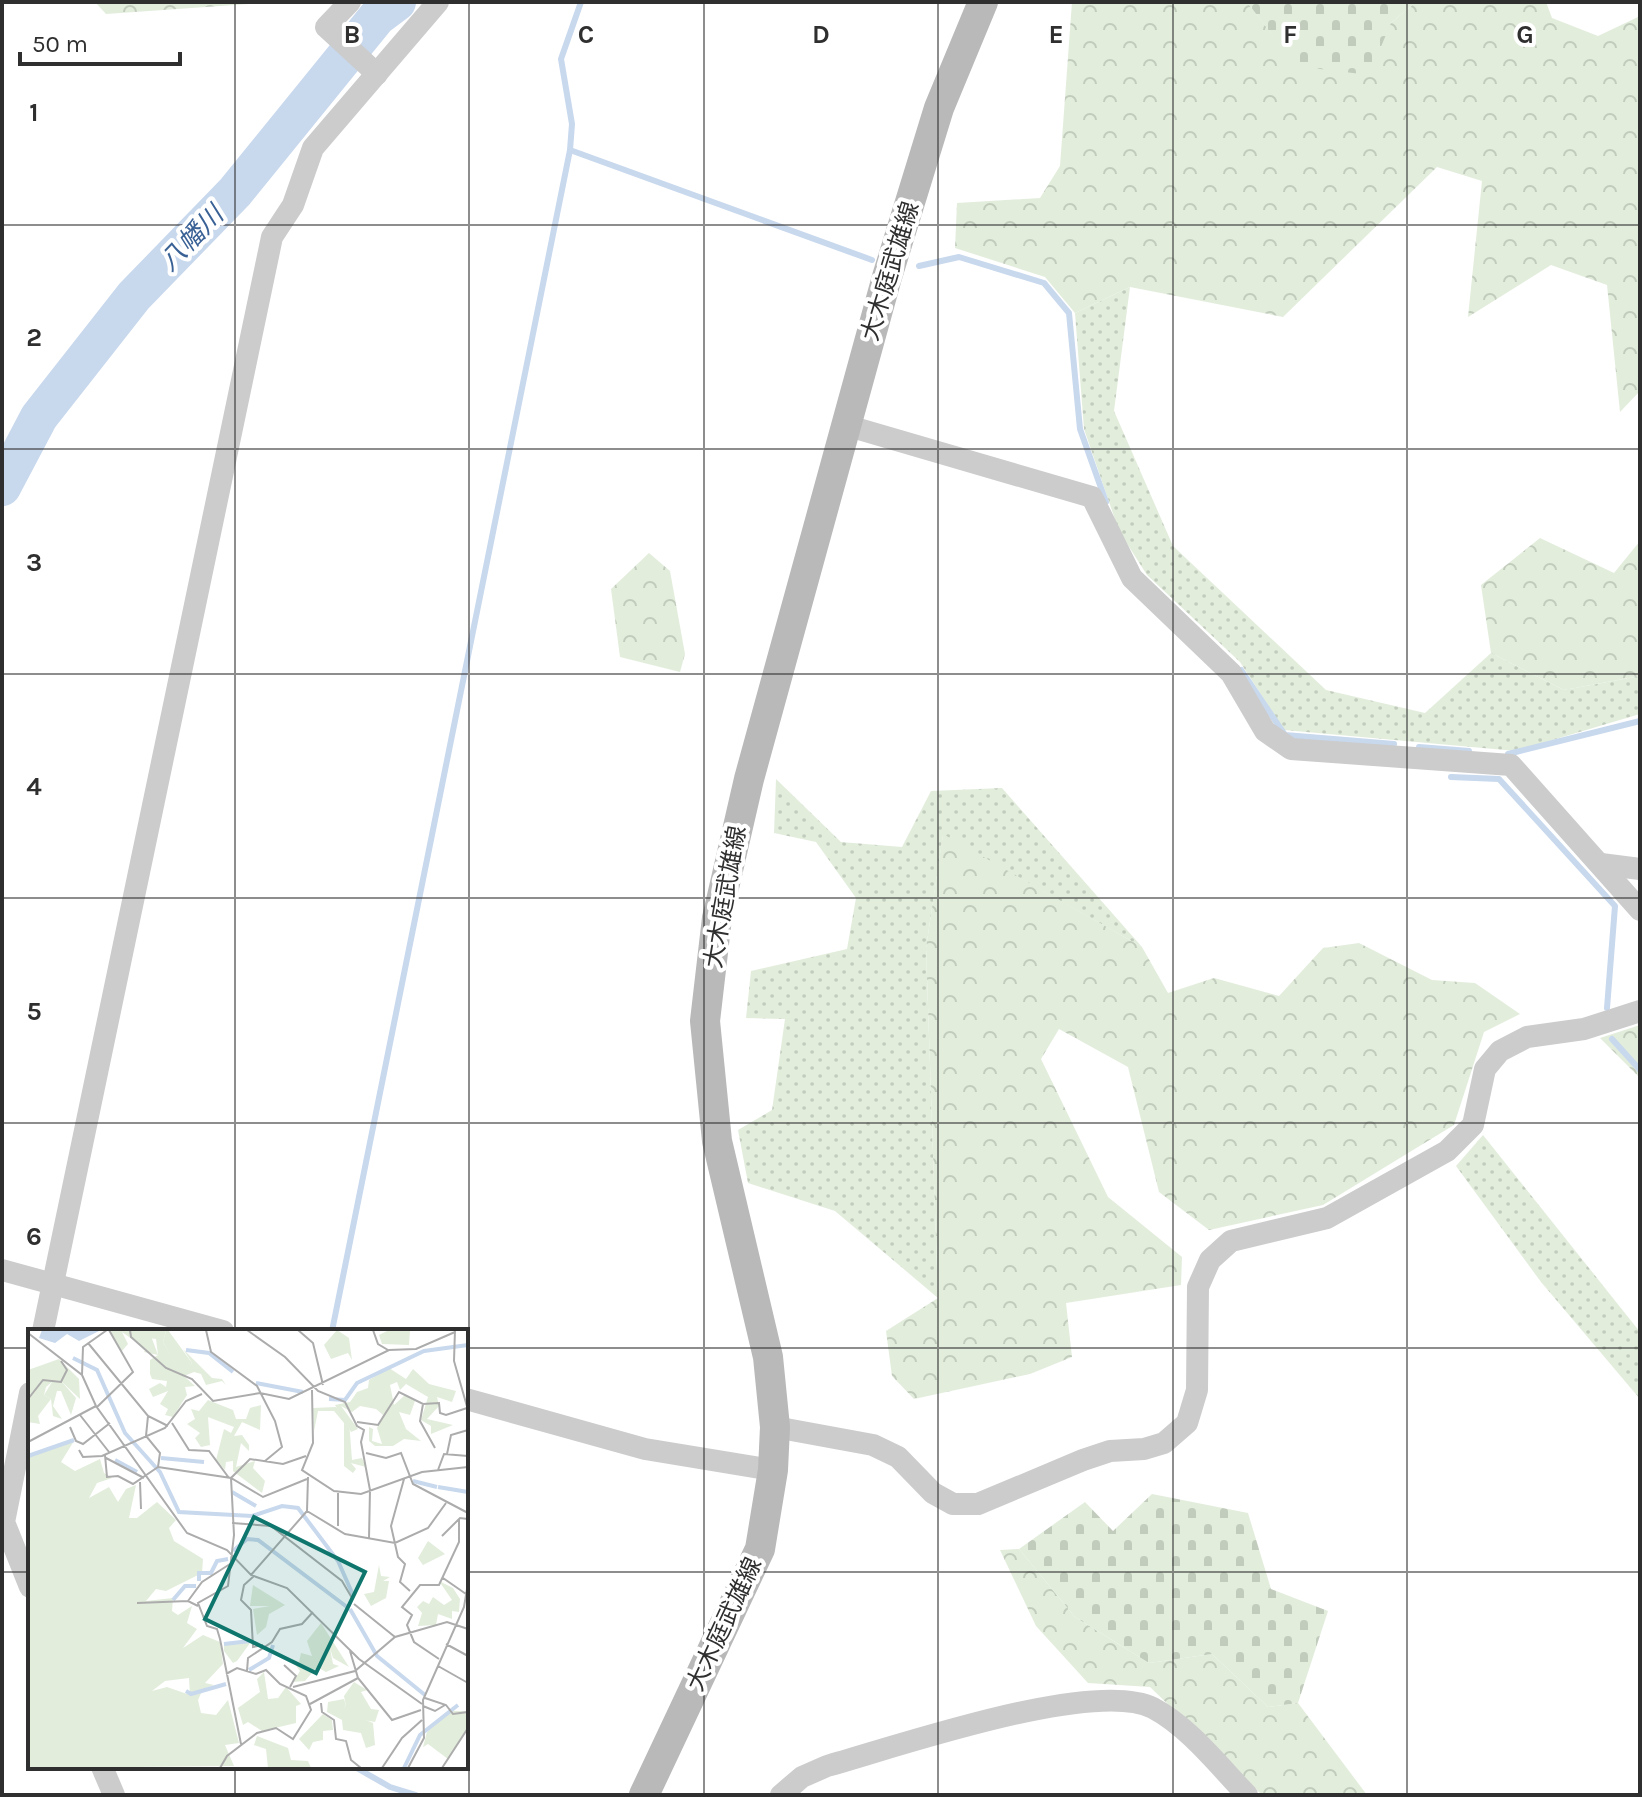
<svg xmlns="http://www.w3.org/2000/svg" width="1642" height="1797" font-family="Karla,'Noto Sans JP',sans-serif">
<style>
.grass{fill:url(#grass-dots)}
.forest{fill:url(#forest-crowns)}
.cemetery{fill:url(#cemetery-stones)}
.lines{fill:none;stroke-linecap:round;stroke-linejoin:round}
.stream{stroke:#c8d8ed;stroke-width:6}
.river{stroke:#c8d8ed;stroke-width:38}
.minor{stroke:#ccc;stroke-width:22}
.secondary{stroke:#b9b9b9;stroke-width:30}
.grid{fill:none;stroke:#2f2f2f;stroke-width:2;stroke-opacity:0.55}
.labels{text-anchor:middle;stroke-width:8;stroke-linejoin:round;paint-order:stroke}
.street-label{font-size:24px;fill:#2f2f2f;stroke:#fff}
.water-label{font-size:26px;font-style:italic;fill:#396195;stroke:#fff}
.inset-river{fill:none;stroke:#c8d8ed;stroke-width:4}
.inset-road{fill:none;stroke:#acacac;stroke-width:2}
.view{fill:#0f766e;fill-opacity:0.15;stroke:#0f766e;stroke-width:4}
.inset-edge{fill:none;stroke:#2f2f2f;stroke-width:4}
.grid-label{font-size:26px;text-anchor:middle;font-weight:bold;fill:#2f2f2f;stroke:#fff;stroke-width:8;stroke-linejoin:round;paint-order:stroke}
</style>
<defs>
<pattern id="grass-dots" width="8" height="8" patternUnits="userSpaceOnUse" patternTransform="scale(2)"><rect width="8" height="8" fill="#e2eddc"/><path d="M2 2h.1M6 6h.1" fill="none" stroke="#c2ccbd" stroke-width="1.8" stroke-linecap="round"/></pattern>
<pattern id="forest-crowns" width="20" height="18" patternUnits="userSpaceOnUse" patternTransform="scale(2)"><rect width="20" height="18" fill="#e2eddc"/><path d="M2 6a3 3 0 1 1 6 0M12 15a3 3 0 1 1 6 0" fill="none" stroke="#c2ccbd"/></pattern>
<pattern id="cemetery-stones" width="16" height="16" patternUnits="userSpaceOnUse" patternTransform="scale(2)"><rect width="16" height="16" fill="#e2eddc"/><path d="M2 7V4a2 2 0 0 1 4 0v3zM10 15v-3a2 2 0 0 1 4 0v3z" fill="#c2ccbd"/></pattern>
</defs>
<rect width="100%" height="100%" fill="#fff"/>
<g class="grass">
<path d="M1130,287L1114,411L1173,546L1326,690L1425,713L1491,653L1564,690L1640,676V714L1516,751L1284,730L1240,662L1147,575L1119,531L1084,429L1075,313Z"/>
<path d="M776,779L841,842L902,847L931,791L1002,788L1142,947L943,835L926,948L938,1298L835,1211L748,1183L738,1130L772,1110L785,1019L746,1018L751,971L847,949L856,898L816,842L774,833Z"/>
<path d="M1483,1135L1640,1332V1399L1541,1282L1456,1166Z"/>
</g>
<g class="forest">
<path d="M95,2H278L106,14Z"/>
<path d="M1072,2H1247L1296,65L1391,23L1416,2H1546L1552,18L1598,36L1638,17L1640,391L1620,412L1607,285L1551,265L1468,317L1482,181L1437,167L1283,317L1130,287L1075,313L1045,277L955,248L957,203L1040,198L1060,166Z"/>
<path d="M1540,538L1614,573L1640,541V676L1564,690L1491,653L1481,585Z"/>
<path d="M649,553L670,571L685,654L680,672L620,657L611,589Z"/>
<path d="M943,834L1142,947L1168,993L1214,978L1279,996L1323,948L1359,943L1432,980L1475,983L1520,1014L1484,1032L1454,1125L1323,1205L1209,1230L1159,1192L1128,1067L1059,1029L1041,1059L1108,1197L1182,1257L1181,1285L1066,1303L1072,1357L1030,1374L914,1399L892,1376L886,1331L938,1298L926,948Z"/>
<path d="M1640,1025V1078L1600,1038Z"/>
<path d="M1019,1549L1075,1617L1149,1663L1212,1654L1268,1707L1298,1703L1367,1795H1262L1150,1687L1088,1683L1036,1626L1000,1550Z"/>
</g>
<g class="cemetery">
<path d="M1247,2H1416L1391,23L1369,75L1296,66Z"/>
<path d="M1152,1494L1248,1513L1271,1589L1328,1611L1298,1703L1268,1707L1212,1654L1149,1663L1075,1617L1019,1549L1085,1502L1113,1531Z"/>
</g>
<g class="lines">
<g class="stream">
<path d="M570,150L872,260"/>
<path d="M919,266L959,257L1044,283L1069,313L1080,429L1106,502"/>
<path d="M1241,670L1285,735L1394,744"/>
<path d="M1419,747L1469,751"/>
<path d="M1508,754L1640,721"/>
<path d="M1451,777L1499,779L1615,906L1607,1008"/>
<path d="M1612,1039L1640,1070"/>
<path d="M332,1331L570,150L572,124L561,59L581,2"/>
<path d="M355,1767L390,1787L416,1795"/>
</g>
<path class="river" d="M2,487L39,417L134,296L235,192L377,17L397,2"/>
<g class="minor">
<path d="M350,2L326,27L377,74"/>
<path d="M845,425L1092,497L1132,578L1231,673L1265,731L1291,749L1511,765L1640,910"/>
<path d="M1601,864L1640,869"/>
<path d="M2,1270L223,1331"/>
<path d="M43,1331L272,237L293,205L313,148L438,2"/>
<path d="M30,1393L4,1522L30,1587"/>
<path d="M466,1399L645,1449L773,1470"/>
<path d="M775,1427L873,1445L898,1457L933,1493L953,1504H978L1083,1460L1110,1451L1144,1449L1164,1443L1187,1423L1197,1390L1198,1287L1210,1260L1231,1241L1327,1218L1447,1151L1473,1125L1485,1069L1500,1051L1527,1037L1584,1029L1640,1011"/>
<path d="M102,1767L114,1795"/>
<path d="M781,1795L802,1777L827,1766C896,1747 1094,1678 1153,1708C1189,1727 1219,1766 1247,1795"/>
</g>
<path class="secondary" d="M644,1795L760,1549L773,1470L775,1427L768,1357L717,1141L705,1021L717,918L749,779L887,277L939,108L983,2"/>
</g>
<path class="grid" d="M235,2V1331M469,2V1795M704,2V1795M938,2V1795M1173,2V1795M1407,2V1795M2,225H1640M2,449H1640M2,674H1640M2,898H1640M2,1123H1640M2,1348H30M466,1348H1640M2,1572H30M466,1572H1640M235,1767V1795"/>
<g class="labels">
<g class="street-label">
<text transform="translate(890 271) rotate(-73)" y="8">大木庭武雄線</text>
<text transform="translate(725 897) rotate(-80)" y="8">大木庭武雄線</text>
<text transform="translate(724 1624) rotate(-65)" y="8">大木庭武雄線</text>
</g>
<g class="water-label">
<text transform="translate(191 238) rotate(-46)" y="9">八幡川</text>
</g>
</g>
<g transform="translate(28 1329)">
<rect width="440" height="440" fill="#fff"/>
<path d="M82,1H112L123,7L130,26L116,23L118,20L94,3L100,15L93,23ZM133,1H140L164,34L152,44L135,13L138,2ZM24,53H34L48,69L43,86L33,62H29L25,77L34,90L25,87L23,70L16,66ZM308,78L321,92L324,131L334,129L338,138L323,134L328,140L325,144L316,137V94L306,82H290L286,102L285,79ZM351,236L353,247L362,248L355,252H361L358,269L343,277L336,265L346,263Z" fill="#e2eddc"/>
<path d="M112,1L138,2L135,13L152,43L164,34L155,20L184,49L194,50L198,56L194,52L178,56L173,45L166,43L156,47L167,57L157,58L159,66L145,88L137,86L140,80L132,75L140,62L125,68L121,60L132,54L138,58L139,52L124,50L122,45V31L130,26L128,10L114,8ZM309,1L321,9L324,31L320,24L303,30L296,16ZM31,30L51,50L52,70L34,53H24L18,58L16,66L23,70L10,87L12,95L0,93V41ZM361,39L378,50L385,40L401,55L428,62L424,73L409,68L411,77L399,90L425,96L403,105V97L393,91L400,68L378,55L372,61L369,53L362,56L366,76L377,66L387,72L382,86L371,83L378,100L393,112L376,110L365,117H347L341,112V98L345,100L344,112L354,115L349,99L355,86L348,80L332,77L324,83L313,77L330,100L323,103L307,76L322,73L329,63L340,59L341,51ZM180,71L205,81L208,90H218L222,79L233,76L232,101L214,93L206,107L214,106L221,116V122L213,114L208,138L227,132L225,139L237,152L234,164L205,142V132L198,133L197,141L188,131L196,100L203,104L206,98L180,88L182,116L173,118L167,109L172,104L159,95L167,90L163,80L171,82ZM46,112L33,133L47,142L72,130L76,144L84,149L69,154L61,169L81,158L90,173L98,160L108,156L101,189H109L129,173L148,191L141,199L146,212L175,230L174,244L138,262L128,260L118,272L145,269L144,282L150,286L164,277L159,294L169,300L155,319L175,306L192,313L195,335L177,354L186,356L175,360L170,371L173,384L188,386L200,371L211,414L197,416L206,437L0,439V128ZM161,349L162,366L139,358L124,362L137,352ZM400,212L417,225L395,236L390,229ZM411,252L425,259L432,270L431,283L424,282V290L410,285L408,296L390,297L394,284L389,278L395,272L401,275L405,268L416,276L424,271ZM225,256L257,276L241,285L238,298L229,306L225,280L242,277H222ZM293,294L321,338L305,329L302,319L305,335L311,337L298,343L289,338L277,352L265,353L272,342L263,330L271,333L273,324L284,327L279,312ZM225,310L209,332L205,334L196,322V314ZM236,343L240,370L250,369L258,358L273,375L268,377V394L234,402L220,393L215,396L210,379L232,363L229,350ZM316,370L318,377L311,380L345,394L347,416L338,419L333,404L315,401L314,391L299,383L300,373ZM423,382H440V400L420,430L400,415L395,418L399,403ZM295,385L304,391L305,401L295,402V411L285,413L281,421L271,410Z" fill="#e2eddc" fill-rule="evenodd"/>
<path d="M326,353L339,361L333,363L343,380L351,381L347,393L324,389L320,393L319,386L306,381L318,377L316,367Z" fill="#e2eddc"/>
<path d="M361,1L382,2L381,16L354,15L351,6ZM229,407L260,419L263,431L280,432L283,439H240L238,420L226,416Z" fill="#e2eddc"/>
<path d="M14,1H73L51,12L39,5L27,14L11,9Z" fill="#c8d8ed"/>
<path class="inset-river" d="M158,21L181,24L205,43M45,29L69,41L97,104L132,143L151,183L224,187L254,177L270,179L310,232L325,266M228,54L275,63M301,70L317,71L329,54L396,22L440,16M0,127L46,111M133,129L176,133M87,131L109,143M385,152L409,158M410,158L440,163M204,163L228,177M205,222L219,210L230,211L319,278M171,252V244H183L189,232L200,230M145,271L157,257H168M322,280L349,327L397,366M196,315L222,312M221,341L241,329L245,316M158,362L163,365L198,355M376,439L392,406L430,376"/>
<path class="inset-road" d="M102,1L103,8L138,39L164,50L185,72L232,64L261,70L361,21L388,20L427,3M178,1L183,23L229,57L247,92L254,118L237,132M219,1L257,28L290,62L317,73L329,97L336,101L333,113L342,161L341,209M270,1L285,14L295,56M345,1L350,15L360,21M427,1L426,32L440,81M0,4L54,46L68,77L159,204L199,221L223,246L259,259L331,330L394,375M60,14L120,87L140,97M54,46L55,18L79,1M284,61L285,114L274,141L306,162L333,165L394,143L440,138M0,70L15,51L33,53L39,41L33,32M395,75L392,92L407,119M69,78L105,43L81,1M52,86L81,123M329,93L350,96L371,63L395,75L411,74L412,84L418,86L439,79M144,94L161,121L181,122L201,149M42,98L48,112L55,115L82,94M0,113L68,77M51,121L55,128L74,127L137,99L158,72L174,65M338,124L358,129L373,124L385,155L440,184M419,125L423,106L440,101M77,126L79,148L90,147L105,155L130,138L132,124L118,107L120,87M78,129L116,149M130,138L203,149L235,168L279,150M410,141L416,125L440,127M376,150L363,197L370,228L377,235L372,253L382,262M112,153L113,180M279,182L317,205L367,214L400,199L418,174M204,194L243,197L314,252L324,269L321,278M310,197V164M414,207L432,189L440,190M223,246L279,182L280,148M226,247L216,256L213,271L223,281L225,318L235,316M415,249L438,265M160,272L174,253L202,235M109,274L160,272L170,277M326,275L367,308M418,315L440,327M322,322L330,349L364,391L393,381M411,330L386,313L379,296L384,286L374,278L392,256H411L431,213V190M256,336L268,347L262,358M410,337L440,354M219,342L220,329L244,313L252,300L274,295L285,283M265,358L327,342L367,308L419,293L440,300M397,369L418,376L425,385L440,383M293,374L294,383L306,391L308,410L318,412L323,431L333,439M282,375L330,349M395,377L407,382L417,376M213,415L192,310L189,300L179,297L170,274L200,257L206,206L203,149L222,130L255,135L278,127M192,439L199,427L229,404L248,399L265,410L283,381L278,367L252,355L238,341L228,345L209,339L198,345M354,439L374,409L394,391M380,439L396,409L395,371L436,278L440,254M414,439L440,399"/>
<path class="view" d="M226,188L337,243L288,344L177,290Z"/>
<rect width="440" height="440" class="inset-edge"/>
</g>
<g class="grid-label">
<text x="352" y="43">B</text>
<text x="586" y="43">C</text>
<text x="821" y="43">D</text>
<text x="1056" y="43">E</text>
<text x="1290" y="43">F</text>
<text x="1525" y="43">G</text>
<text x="34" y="121">1</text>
<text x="34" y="346">2</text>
<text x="34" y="571">3</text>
<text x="34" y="795">4</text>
<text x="34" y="1020">5</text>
<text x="34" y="1245">6</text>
</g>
<rect width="1642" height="1797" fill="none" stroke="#2f2f2f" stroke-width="8"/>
<path d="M20 52v12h160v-12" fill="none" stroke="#2f2f2f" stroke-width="4"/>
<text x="32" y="52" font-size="24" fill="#2f2f2f" stroke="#ffffff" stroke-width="6" paint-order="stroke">50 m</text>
</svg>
